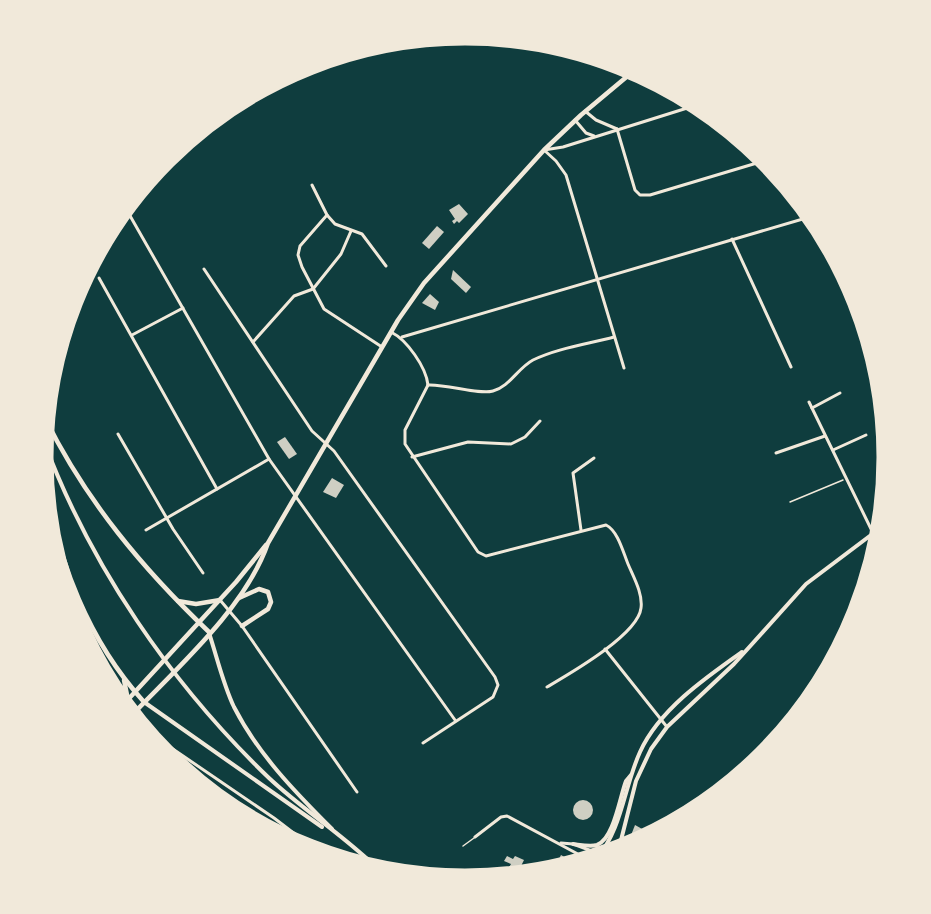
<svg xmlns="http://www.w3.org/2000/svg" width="931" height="914" font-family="'Archivo Narrow',sans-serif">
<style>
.building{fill:#cfcfc3}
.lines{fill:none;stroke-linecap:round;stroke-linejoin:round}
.path{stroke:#f1e9da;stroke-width:1.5}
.service{stroke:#f1e9da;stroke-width:1.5}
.minor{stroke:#f1e9da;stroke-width:3}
.secondary{stroke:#f1e9da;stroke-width:4}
.primary{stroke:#f1e9da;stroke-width:4.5}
.trunk{stroke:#f1e9da;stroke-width:4.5}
.rim{fill:none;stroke:#f1e9da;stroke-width:3}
</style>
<rect width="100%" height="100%" fill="#0f3d3e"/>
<g class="building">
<path d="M459,204L468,214L459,223L457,221L454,224L452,221L455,219L449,210Z"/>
<path d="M437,226L444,232L429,249L422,243Z"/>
<path d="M453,270L471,287L466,293L451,279Z"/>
<path d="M430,294L439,302L435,310L422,303Z"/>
<path d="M285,437L297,454L289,459L277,442Z"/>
<path d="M332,478L344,485L336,498L323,492Z"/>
<path d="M211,787L256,818L253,822L230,809L208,792Z"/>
<circle cx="583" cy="810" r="10"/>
<path d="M635,825L653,835L633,846L628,843Z"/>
<path d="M561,855L577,864L560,869L555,867Z"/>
<path d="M507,856L513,859L515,856L524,860L517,874L508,869L511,864L504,861Z"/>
</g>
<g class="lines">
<path class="path" d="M790,502L843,480"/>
<path class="service" d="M463,846L474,838"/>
<g class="minor">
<path d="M585,111L596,120L617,129"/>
<path d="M575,120L586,133L594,136"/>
<path d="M617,129L635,190L640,195H650L767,160"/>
<path d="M544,150L556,161L566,175L624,368"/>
<path d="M544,150L563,147L700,104"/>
<path d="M312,185L327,215L335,224L362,234L386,266"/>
<path d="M125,207L269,459L455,720"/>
<path d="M327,215L300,246L298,255L302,267L324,309L382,347"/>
<path d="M732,239L791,367"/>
<path d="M204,269L312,431L334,451L495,677L498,685L493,697L423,743"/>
<path d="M99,278L217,489"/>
<path d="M391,332C407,340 426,367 428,385"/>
<path d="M132,335L183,308"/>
<path d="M402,337L813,216"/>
<path d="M253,342L294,296L313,289L341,254L351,231"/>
<path d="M428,385L405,430V444L478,552L486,556L606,525C618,531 623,552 628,564C634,578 643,594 641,608C638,635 569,674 547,687"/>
<path d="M428,385C447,384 479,395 493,391C509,387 518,368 533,360C558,348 588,344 614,337"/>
<path d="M809,402L873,533"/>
<path d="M812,408L840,393"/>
<path d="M118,434L173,529L203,573"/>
<path d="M833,450L866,435"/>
<path d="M776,453L825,436"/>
<path d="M412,457L468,442L511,444L525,437L540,421"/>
<path d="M146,530L269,459"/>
<path d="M581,530L573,473L594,458"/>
<path d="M220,600L242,626L357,792"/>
<path d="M605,649L667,727"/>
<path d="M153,742L167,745L274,818L321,854"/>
<path d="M475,837L501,817L507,816L589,860"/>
<path d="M561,843L573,844L600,854"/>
</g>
<g class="secondary">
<path d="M43,439C90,566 172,685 269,778C304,811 348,838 381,872"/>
<path d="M209,633C217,657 223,684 234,707C258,754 295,792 332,829"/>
<path d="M144,702L322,827"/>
<path d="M573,844C581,845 590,847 597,845C614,839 620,796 626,781L631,775"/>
<path d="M604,852L613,853"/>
<path d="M618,852L636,781L651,749L667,727L734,664L806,584L883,526"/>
<path d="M597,858C622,829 624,787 640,752C659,710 705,678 742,652"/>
<path d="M373,862L393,874"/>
</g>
<g class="primary">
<path d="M45,418C86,501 143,569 209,632"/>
<path d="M44,481C60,564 87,639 144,702"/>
<path d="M178,601L196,604L220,600"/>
<path d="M124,680L127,695L124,703"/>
</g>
<g class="trunk">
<path d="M239,598L259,589L268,592L271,602L268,609L242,626"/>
<path d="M123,705L236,582L266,545"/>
<path d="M132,715C178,667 246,607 268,543L398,320L424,283L544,150L581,115L636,69"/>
</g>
</g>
<path d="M0 0H931V914H0ZM52 457a413 413 0 1 1 826 0a413 413 0 1 1-826 0Z" fill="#f1e9da" fill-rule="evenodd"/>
<path class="rim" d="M52 457a413 413 0 1 1 826 0a413 413 0 1 1-826 0Z"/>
</svg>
